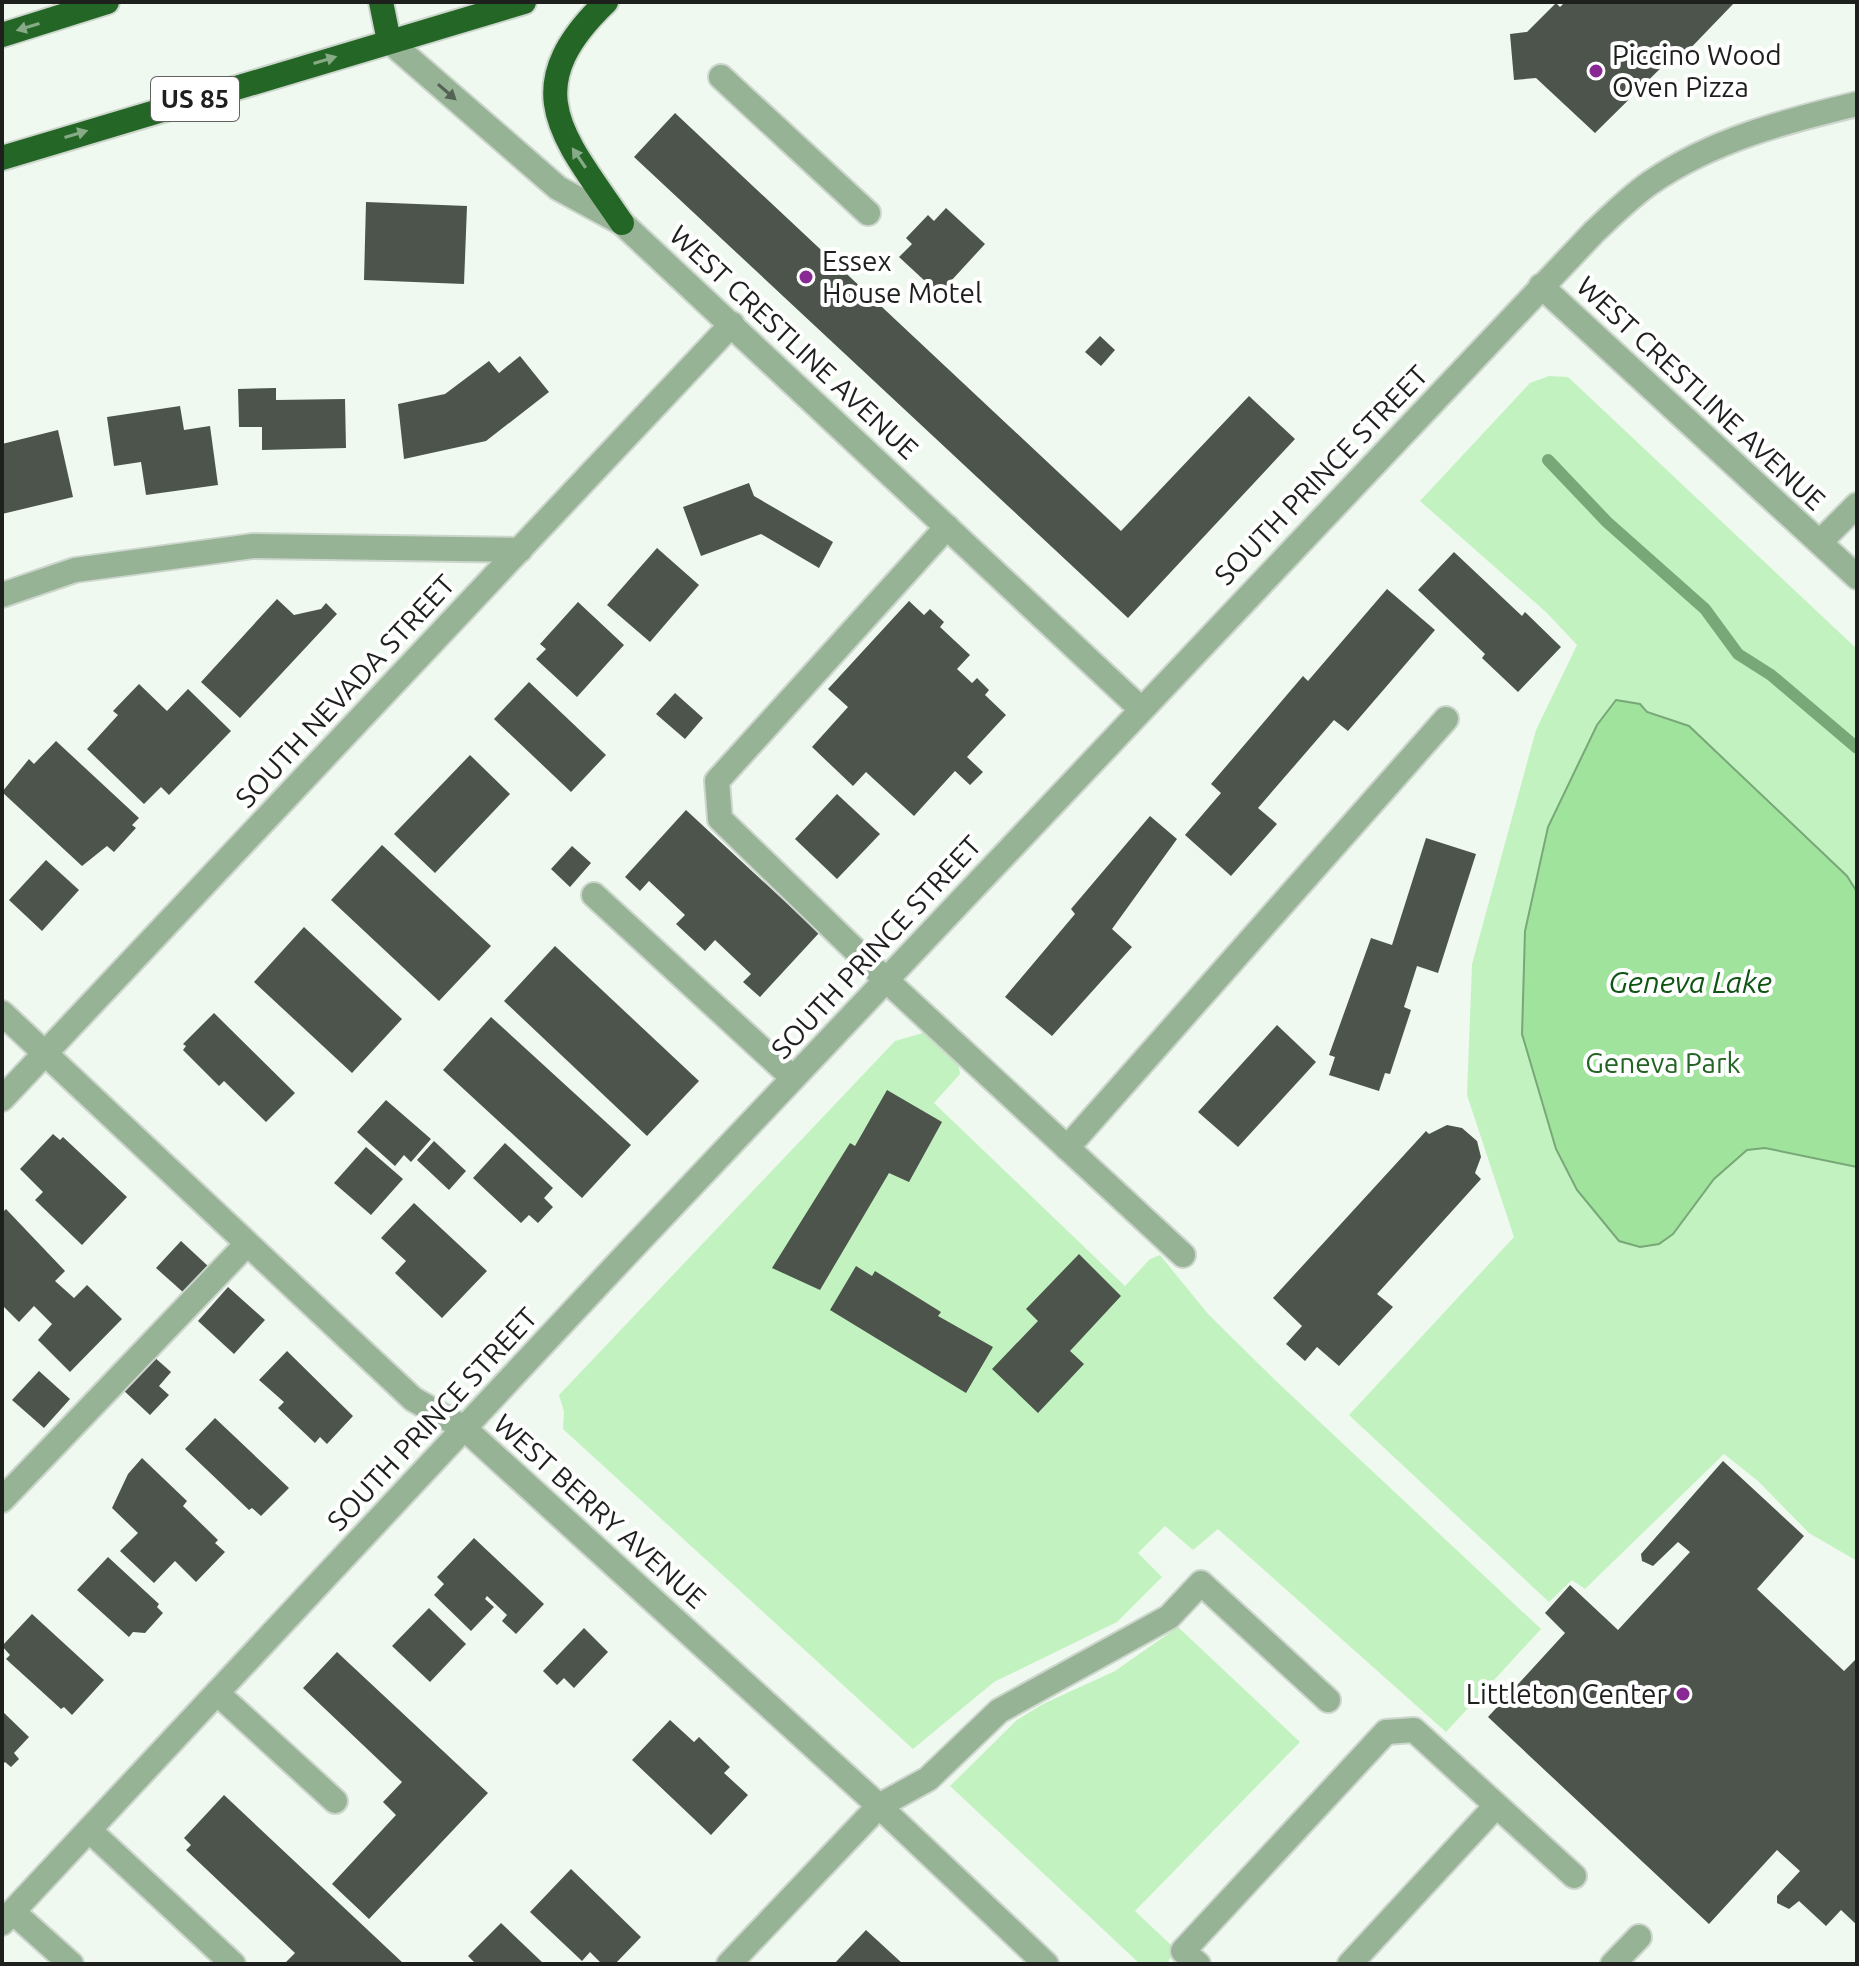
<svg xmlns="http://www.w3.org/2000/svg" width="1859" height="1966" font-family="Ubuntu,sans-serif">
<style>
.green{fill:#c3f2c1}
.water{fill:#9fe39d;stroke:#78a877;stroke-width:2}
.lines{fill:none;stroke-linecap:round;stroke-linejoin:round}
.stream{stroke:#78a877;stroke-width:12}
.building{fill:#4c544c}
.minor-casing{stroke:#cdd6cd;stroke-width:28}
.highway-casing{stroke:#cdd6cd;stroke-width:28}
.minor{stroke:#97b395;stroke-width:24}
.highway{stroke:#246625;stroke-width:24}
.oneway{fill:#87ab87}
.oneway2{fill:#546253}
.poi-dot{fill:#892a94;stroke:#fff;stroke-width:3}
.labels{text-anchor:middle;stroke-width:8;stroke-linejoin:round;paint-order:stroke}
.shield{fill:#fff;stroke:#616361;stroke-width:2}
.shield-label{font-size:26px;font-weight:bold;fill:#1d201d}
.poi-label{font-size:28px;fill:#1d201d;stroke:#fff;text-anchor:start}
.street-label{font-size:28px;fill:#1d201d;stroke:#fff}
.park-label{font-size:28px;fill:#226424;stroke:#fff}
.water-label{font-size:30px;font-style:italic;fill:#0f5614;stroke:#fff}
</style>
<rect width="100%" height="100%" fill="#eff9ef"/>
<g class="green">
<path d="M1549,376L1568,377L1857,649V1561L1809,1533L1758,1481L1724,1454L1585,1589L1572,1580L1549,1602L1349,1415L1514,1237L1467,1095L1472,964L1536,730L1577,645L1547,613L1420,501L1530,383Z"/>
<path d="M926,1032L958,1062L960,1074L934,1103L1125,1286L1150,1259L1160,1255L1208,1314L1276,1381L1541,1629L1446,1732L1218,1529L1193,1550L1165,1526L1138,1553L1162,1577L1117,1622L994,1682L913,1749L563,1429L564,1412L559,1395L895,1041Z"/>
<path d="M1178,1627L1300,1742L1135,1911L1172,1946L1174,1952L1167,1964H1140L950,1786L1017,1720L1043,1704L1115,1671Z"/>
</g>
<path class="water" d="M1616,700L1640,704L1647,712L1689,726L1847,876L1857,892V1167L1765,1148L1747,1150L1714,1179L1673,1234L1659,1244L1640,1247L1619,1241L1577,1190L1556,1149L1522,1034L1525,931L1548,827L1597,725Z"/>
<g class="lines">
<path class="stream" d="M1548,460L1607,522L1705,609L1738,654L1771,675L1857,748"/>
</g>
<g class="building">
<path d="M1565,2H1735L1682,57L1677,52L1595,133L1536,78L1514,80L1510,34L1527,32L1556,3L1560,7Z"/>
<path d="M675,113L1121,531L1249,396L1295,439L1128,618L634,157Z"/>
<path d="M366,202L467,206L464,284L364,280Z"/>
<path d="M946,208L985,244L939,294L899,257L912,244L906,238L928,215L934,221Z"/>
<path d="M1100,336L1115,350L1101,366L1085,352Z"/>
<path d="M520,356L549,392L486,441L404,459L398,404L445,394L489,361L499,373Z"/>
<path d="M276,388V400L345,399L346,448L262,450V427H239L238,389Z"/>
<path d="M180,406L184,430L210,426L218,485L146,495L141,462L114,466L107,417Z"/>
<path d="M58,430L73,497L2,514V444Z"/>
<path d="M749,483L754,496L833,542L819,568L761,534L701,556L683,507Z"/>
<path d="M657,548L699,585L650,642L607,605Z"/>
<path d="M1454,552L1522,616L1525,612L1561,647L1518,692L1482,658L1485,654L1418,590Z"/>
<path d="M1387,589L1435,630L1348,731L1334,720L1258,808L1277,824L1231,876L1185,835L1221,793L1211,784L1303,676L1308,681Z"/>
<path d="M277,599L294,615L321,609L326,603L337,614L240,718L201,682Z"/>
<path d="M909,601L924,615L930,609L944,622L940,627L970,655L957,669L972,683L977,678L989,690L985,695L1006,715L967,757L983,772L970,785L955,771L914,816L866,772L853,786L812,747L848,707L828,689Z"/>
<path d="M578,602L624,645L577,697L536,659L546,649L540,644Z"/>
<path d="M529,682L606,755L571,792L494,719Z"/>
<path d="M139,684L167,711L188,689L231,731L169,795L161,787L144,804L87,749L118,715L113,711Z"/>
<path d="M675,693L703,718L685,739L656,714Z"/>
<path d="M56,741L139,818L132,825L136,828L114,852L107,846L82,866L2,792L29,759L34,764Z"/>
<path d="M470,755L510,794L435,873L394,834Z"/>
<path d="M837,794L880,834L837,879L795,839Z"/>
<path d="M686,810L819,933L760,997L743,982L751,974L715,940L705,951L676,924L685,915L649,881L640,891L625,877Z"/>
<path d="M1150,816L1177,839L1112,929L1132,947L1052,1036L1005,997L1075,914L1071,909Z"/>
<path d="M1426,838L1476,854L1438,973L1417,966L1404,1007L1411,1010L1390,1074L1385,1073L1379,1091L1329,1075L1335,1057L1329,1055L1371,938L1392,945Z"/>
<path d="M382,845L491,946L439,1001L331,900Z"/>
<path d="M572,846L591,863L570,887L551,869Z"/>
<path d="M46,860L79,890L42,931L9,900Z"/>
<path d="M304,927L402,1019L352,1073L254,982Z"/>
<path d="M555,946L699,1081L647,1136L504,1001Z"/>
<path d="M214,1013L295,1093L266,1122L224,1081L219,1086L183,1050L186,1046L183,1044Z"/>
<path d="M491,1017L631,1145L582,1198L443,1070Z"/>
<path d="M1277,1025L1316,1062L1238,1147L1198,1112Z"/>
<path d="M887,1090L942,1122L909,1182L889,1173L820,1290L772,1268L850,1143L855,1146Z"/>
<path d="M386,1100L431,1139L411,1162L404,1155L395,1166L357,1132Z"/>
<path d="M1447,1125L1462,1128L1477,1141L1481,1157L1475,1173L1481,1179L1377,1294L1393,1307L1339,1366L1317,1347L1305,1361L1286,1344L1302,1326L1273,1298L1426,1131L1429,1134Z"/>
<path d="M53,1134L60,1140L63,1137L127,1197L82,1245L35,1200L43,1192L20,1169Z"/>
<path d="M434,1141L466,1171L449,1190L417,1160Z"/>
<path d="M505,1143L553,1188L544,1198L553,1207L538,1223L529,1215L521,1223L473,1178Z"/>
<path d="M366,1147L403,1179L371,1215L334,1183Z"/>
<path d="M414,1203L487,1271L442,1318L395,1273L406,1261L381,1238Z"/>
<path d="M6,1209L65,1271L55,1281L74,1298L87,1285L122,1319L70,1372L38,1340L52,1324L34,1306L19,1322L2,1305V1213Z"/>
<path d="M181,1241L209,1267L184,1293L156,1268Z"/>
<path d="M1079,1254L1121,1296L1070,1351L1084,1364L1038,1413L992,1369L1038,1321L1026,1309Z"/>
<path d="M856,1266L872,1276L875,1271L941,1312L938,1316L993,1347L966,1393L830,1310Z"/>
<path d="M228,1287L265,1320L234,1354L198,1321Z"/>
<path d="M287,1351L353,1416L327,1444L320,1437L315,1443L278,1408L284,1402L259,1380Z"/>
<path d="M153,1356L171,1372L159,1386L169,1395L150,1415L122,1389Z"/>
<path d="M39,1371L70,1399L44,1428L12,1400Z"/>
<path d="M215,1418L289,1488L261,1516L252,1508L249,1510L185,1449Z"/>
<path d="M142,1458L187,1501L183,1506L218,1540L215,1543L225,1552L196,1582L175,1561L154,1583L120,1551L138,1533L112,1508L128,1474Z"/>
<path d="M1723,1461L1804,1536L1757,1589L1844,1671L1857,1658V1925L1841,1910L1826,1926L1799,1901L1789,1909L1777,1903V1896L1800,1871L1777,1850L1709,1924L1488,1717L1565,1633L1545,1613L1570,1585L1618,1630L1690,1552L1678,1542L1653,1566L1642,1561L1641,1554Z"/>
<path d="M474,1538L544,1604L516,1634L502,1621L507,1615L487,1596L485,1599L494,1607L471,1631L434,1595L444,1584L437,1577Z"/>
<path d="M108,1557L159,1604L157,1607L163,1613L145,1633L133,1632L129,1637L77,1590Z"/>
<path d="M429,1608L466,1644L430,1682L392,1646Z"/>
<path d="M32,1614L104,1680L72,1715L64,1707L61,1709L6,1659L10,1655L2,1646Z"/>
<path d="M584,1628L608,1652L574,1688L564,1678L557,1685L543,1671Z"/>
<path d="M337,1652L488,1793L369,1919L332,1884L396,1815L383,1802L402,1782L303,1688Z"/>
<path d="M2,1711L29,1737L14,1753L19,1759L11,1767L5,1762L2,1765Z"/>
<path d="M670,1720L694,1742L699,1737L730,1767L724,1773L748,1795L711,1835L632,1760Z"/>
<path d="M224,1795L404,1964H284L295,1953L186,1850L191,1845L184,1838Z"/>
<path d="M571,1869L641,1937L615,1964H602L590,1952L582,1961L530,1912Z"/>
<path d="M501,1923L544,1964H476L468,1956Z"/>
<path d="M866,1930L903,1964H834Z"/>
</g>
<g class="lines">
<defs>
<g id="minor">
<path d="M389,41L558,188L622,223L1141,709"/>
<path d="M721,77L868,213"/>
<path d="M1541,286L1857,577"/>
<path d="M947,527L717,781L720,819L886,980L1183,1255"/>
<path d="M1820,542L1857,505"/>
<path d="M2,595L75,570L253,546L520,550"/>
<path d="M594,895L793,1078"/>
<path d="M2,1013L413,1399L464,1428L879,1806L1046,1964"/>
<path d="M2,1099L732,324"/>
<path d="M1067,1148L1446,719"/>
<path d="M2,1500L247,1244"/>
<path d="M217,1693L335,1801"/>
<path d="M89,1830L233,1964"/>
<path d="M13,1912L71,1964"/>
<path d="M2,1923L624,1257L1594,232C1612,215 1630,197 1650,183C1712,140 1786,121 1857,104"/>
<path d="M729,1964L879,1806L928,1779L999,1711L1169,1617L1201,1583L1328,1700"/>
<path d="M1198,1964L1183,1951L1386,1732L1414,1730L1574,1876"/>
<path d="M1350,1964L1496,1806"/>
<path d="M1613,1964L1639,1937"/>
</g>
<g id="highway">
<path d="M381,2L389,41"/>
<path d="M606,2C514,90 564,137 622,223"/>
<path d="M2,35L107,2"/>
<path d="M2,158L524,2"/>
</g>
</defs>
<use href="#minor" class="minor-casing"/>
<use href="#highway" class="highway-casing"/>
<use href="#minor" class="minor"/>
<use href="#highway" class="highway"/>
</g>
<defs><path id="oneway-solid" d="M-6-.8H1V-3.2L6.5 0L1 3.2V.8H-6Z" transform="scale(2)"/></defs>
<g class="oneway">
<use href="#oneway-solid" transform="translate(28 27) rotate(163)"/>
<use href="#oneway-solid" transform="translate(325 60) rotate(-17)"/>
<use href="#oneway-solid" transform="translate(76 134) rotate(-17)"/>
<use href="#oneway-solid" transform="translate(579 158) rotate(-124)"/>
</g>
<use class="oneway2" href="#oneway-solid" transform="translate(447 92) rotate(41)"/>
<g class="poi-dot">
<circle cx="1596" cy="71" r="8"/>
<circle cx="806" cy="277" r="8"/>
<circle cx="1683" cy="1694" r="8"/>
</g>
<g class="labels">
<rect class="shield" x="151" y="77" width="88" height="44" rx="6"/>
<g class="shield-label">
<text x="195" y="108">US 85</text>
</g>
<g class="poi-label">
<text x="1612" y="65">Piccino Wood<tspan x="1612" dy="32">Oven Pizza</tspan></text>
<text x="822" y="271">Essex<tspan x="822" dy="32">House Motel</tspan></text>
<text x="1667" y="1704" text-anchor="end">Littleton Center</text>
</g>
<g class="street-label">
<text transform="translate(794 342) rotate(43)" y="10">WEST CRESTLINE AVENUE</text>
<text transform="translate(1701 393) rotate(43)" y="10">WEST CRESTLINE AVENUE</text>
<text transform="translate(1321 475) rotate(-46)" y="10">SOUTH PRINCE STREET</text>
<text transform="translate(345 691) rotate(-47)" y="10">SOUTH NEVADA STREET</text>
<text transform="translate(876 947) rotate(-47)" y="10">SOUTH PRINCE STREET</text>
<text transform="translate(432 1419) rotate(-47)" y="10">SOUTH PRINCE STREET</text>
<text transform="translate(600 1511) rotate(42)" y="10">WEST BERRY AVENUE</text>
</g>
<g class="park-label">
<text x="1663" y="1073">Geneva Park</text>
</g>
<g class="water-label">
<text x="1690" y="993">Geneva Lake</text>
</g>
</g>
<rect width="1859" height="1966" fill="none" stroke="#1d201d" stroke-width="8"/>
</svg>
